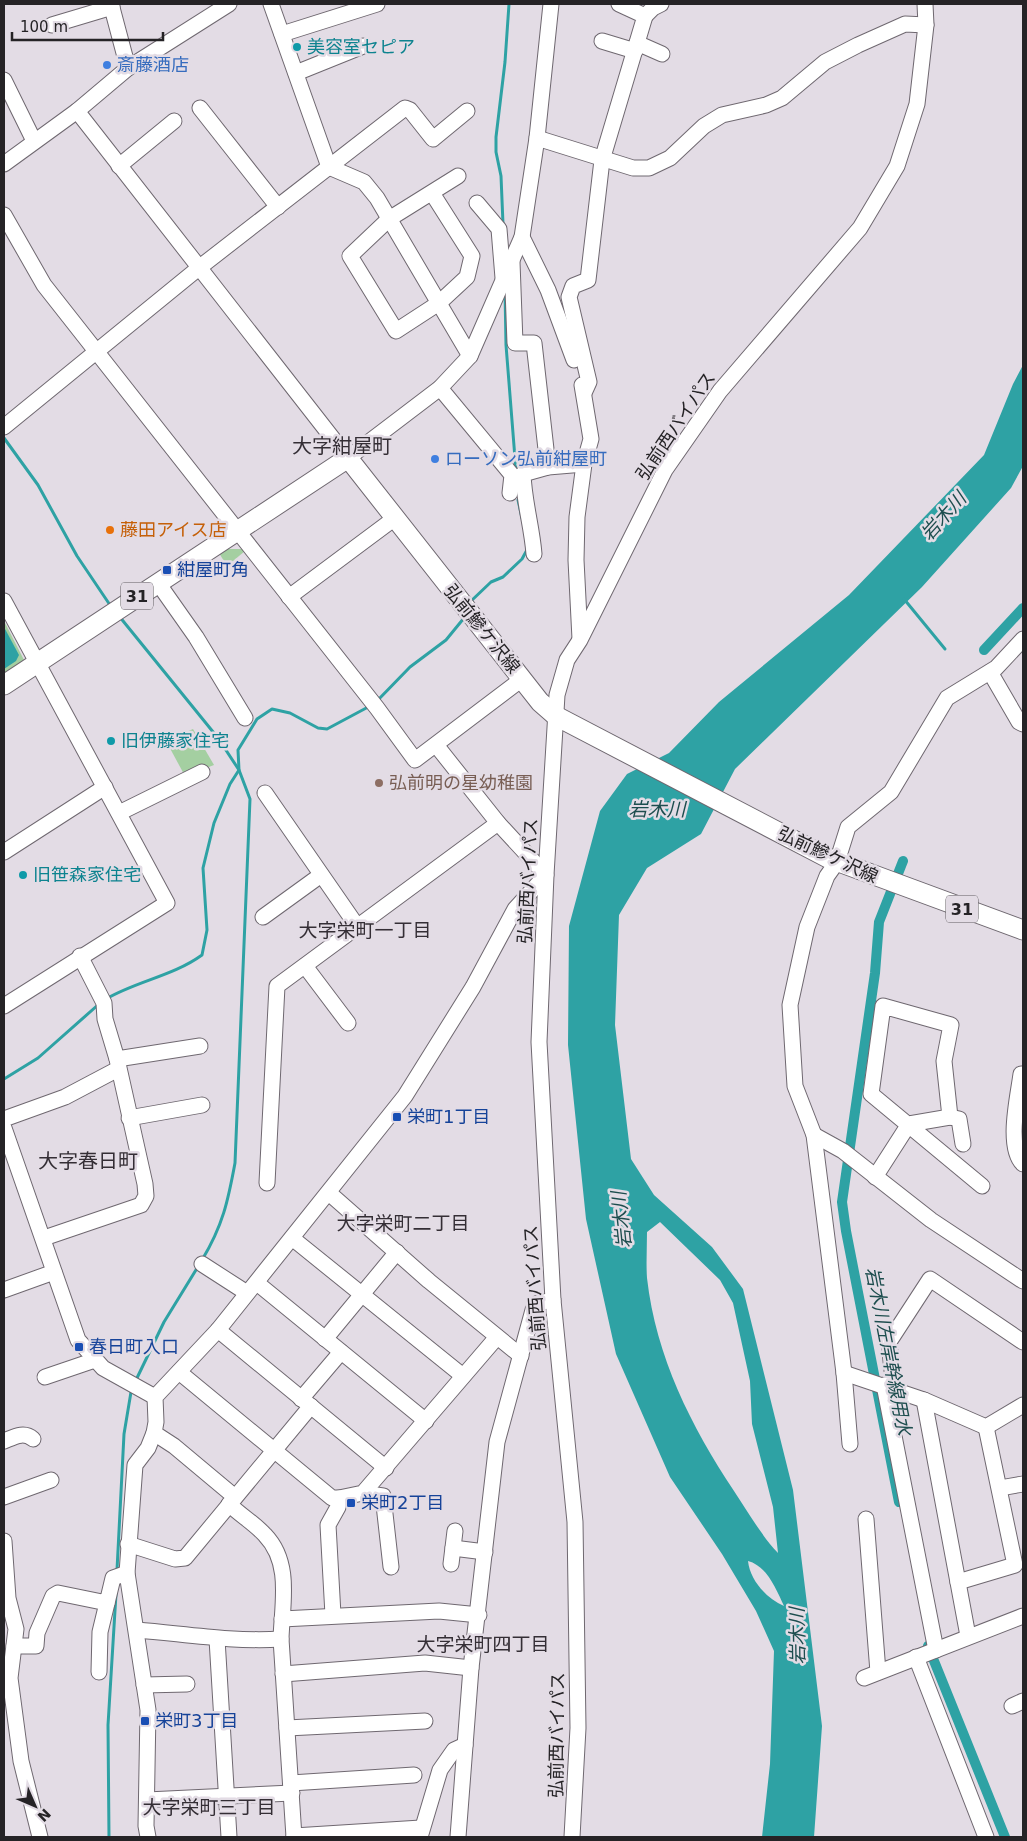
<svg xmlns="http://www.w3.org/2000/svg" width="1027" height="1841" font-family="'DejaVu Sans','Noto Sans JP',sans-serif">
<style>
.green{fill:#a4cfa1}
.water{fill:#2ea2a4;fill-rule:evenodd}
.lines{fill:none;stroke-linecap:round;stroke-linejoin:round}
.stream{stroke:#2ea2a4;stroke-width:3}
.canal{stroke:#2ea2a4;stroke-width:10}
.minor-casing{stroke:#6f6870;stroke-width:17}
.major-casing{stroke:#6f6870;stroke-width:21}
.minor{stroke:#fff;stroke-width:15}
.major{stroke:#fff;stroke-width:19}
.culture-dot{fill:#0f9aa8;stroke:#e3dce5;stroke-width:2}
.shop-dot{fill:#3f7fe0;stroke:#e3dce5;stroke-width:2}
.food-dot{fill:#e8710a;stroke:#e3dce5;stroke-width:2}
.transit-dot{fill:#1a4fb4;stroke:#e3dce5;stroke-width:2}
.education-dot{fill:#8d6e63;stroke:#e3dce5;stroke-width:2}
.labels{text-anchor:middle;stroke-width:5;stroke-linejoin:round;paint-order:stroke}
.shield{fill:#e3dce5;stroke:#5e5a5f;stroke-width:1}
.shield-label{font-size:16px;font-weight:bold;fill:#252326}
.culture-label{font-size:18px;fill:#0d838f;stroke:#e3dce5;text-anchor:start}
.shop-label{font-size:18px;fill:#366cbe;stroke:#e3dce5;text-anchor:start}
.street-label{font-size:18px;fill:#252326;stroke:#e3dce5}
.food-label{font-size:18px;fill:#c56008;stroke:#e3dce5;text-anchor:start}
.transit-label{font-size:18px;fill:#164399;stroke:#e3dce5;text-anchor:start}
.education-label{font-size:18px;fill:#785e54;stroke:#e3dce5;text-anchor:start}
.water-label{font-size:19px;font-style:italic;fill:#1d4d4e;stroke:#e3dce5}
.neighbourhood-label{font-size:19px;fill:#342e35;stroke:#e3dce5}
.quarter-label{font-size:20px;fill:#342e35;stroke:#e3dce5}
</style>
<rect width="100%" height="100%" fill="#e3dce5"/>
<g class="green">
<path d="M226,549H243L245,551L227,566L219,553Z"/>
<path d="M4,621L24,660L4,674Z"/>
<path d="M193,729L214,765L185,776L166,741Z"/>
</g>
<g class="water">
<path d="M1023,365V466L1011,488L922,587L735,769L701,834L647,868L619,915L615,1025L631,1159L654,1195L712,1247L743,1289L793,1490L822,1726L814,1837H762L770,1764L774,1651L756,1611L722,1554L670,1477L616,1354L586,1219L568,1045L569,926L600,811L627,774L669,753L719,702L849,595L984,455L1013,384ZM660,1222L720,1280L733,1303L750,1381L752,1424L773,1507L778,1553C761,1535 748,1512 734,1491C691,1426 656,1357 647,1278C646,1263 647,1247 647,1232ZM748,1561C767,1566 776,1589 784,1606C766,1598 750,1580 748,1561Z"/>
<path d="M4,627L19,655L16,661L4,669Z"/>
</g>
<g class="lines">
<g class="stream">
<path d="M503,224L501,176L496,152V137L505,62L509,4"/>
<path d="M505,290L506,345L516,471"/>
<path d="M4,438L38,485L77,556L112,608"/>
<path d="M518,500L522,518"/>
<path d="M904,599L945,649"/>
<path d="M470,602L491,582L503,577L522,559L528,548"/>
<path d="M119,616L218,738L239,770L250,799L235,1163C228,1201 223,1225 202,1260"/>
<path d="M377,701L410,667L446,640L464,618"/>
<path d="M106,999C137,981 173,976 202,955L207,930L203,868L214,823L230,784L239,770L238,750L257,719L272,709L290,713L318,728L327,729L370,706"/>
<path d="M4,1079L38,1058L99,1004"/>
<path d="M136,1380L164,1322L199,1265"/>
<path d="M117,1570L124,1434L131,1392"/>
<path d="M109,1837L108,1725L116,1594"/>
</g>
<g class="canal">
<path d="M984,650L1023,608"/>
<path d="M899,1502L846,1231L842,1202L875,973L879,922L903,861"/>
<path d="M928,1646L1005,1837"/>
</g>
<defs>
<g id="minor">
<path d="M111,4L128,68"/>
<path d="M229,4L128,68L77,111L348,458L440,388L470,356L522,237L537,138L551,4"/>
<path d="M271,4L329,167L364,182L377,198L470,356"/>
<path d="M645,16L653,8L661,4"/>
<path d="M52,25L112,7"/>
<path d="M282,34L377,4"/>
<path d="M602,41L635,51"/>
<path d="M637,43L662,54"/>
<path d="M296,73L363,46"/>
<path d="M4,80L34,141"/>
<path d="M200,108L278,207"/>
<path d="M537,138L633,168H649L670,158L704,126L722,115L766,105L782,98L825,62L858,45L905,24L926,25"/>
<path d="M4,164L77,111"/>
<path d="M119,166L174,121"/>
<path d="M432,193L472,256L467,277L439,303L396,331L350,256L389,219L458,176"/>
<path d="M477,203L499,229L503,278"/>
<path d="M4,215L44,285L377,708L415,760L522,679"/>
<path d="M522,237L548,290L574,360"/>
<path d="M512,262L515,343H534L548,467"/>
<path d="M440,388L512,475L510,493"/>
<path d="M584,393L589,382L569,297L573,286L588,280L602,160L645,16L619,4"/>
<path d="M4,427L200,267L405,108L410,110L433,139L467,111"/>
<path d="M534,554C532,527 524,502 523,474L548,467L584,464"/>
<path d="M158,583L196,637L245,718"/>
<path d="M289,597L395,518"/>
<path d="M4,601L167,903L4,1006"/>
<path d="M580,639L576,560L577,517L584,464L591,439L582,385"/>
<path d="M990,672L1019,722L1023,724"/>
<path d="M265,793L357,926"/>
<path d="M119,813L202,772"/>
<path d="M4,852L105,787"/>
<path d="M263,917L321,875"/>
<path d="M305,966L348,1023"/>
<path d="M117,1059L200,1046"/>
<path d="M1021,1074C1018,1097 1006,1147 1023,1164"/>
<path d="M950,1117L959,1119L963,1144"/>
<path d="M129,1118L202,1105"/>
<path d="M4,1119L65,1097L118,1069"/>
<path d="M4,1128L78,1340L103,1368L155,1397"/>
<path d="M814,1135L843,1151L931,1220L1023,1281"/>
<path d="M875,1177L909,1124L950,1117L944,1061L951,1025L883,1006L871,1094L982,1186"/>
<path d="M267,1183L277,986L498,823"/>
<path d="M329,1193L429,1281L521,1356"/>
<path d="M44,1238L141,1205L146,1196L145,1184L117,1059L105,1019L104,1003L80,956"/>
<path d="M292,1238L463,1376"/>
<path d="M202,1264L247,1293"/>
<path d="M257,1283L426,1421"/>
<path d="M4,1290L54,1272"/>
<path d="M218,1330L386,1468"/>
<path d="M325,1339L397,1252"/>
<path d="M179,1372L332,1498H339L363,1493L497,1337"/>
<path d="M844,1373L924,1400L986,1427L1023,1405"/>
<path d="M45,1377L95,1360"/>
<path d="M884,1385L936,1650"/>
<path d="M894,1389L889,1342L930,1279L1023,1342"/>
<path d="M301,1399L341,1352"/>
<path d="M924,1400L968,1636"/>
<path d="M4,1441C14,1437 24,1431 33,1439"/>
<path d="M850,1444L844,1373L814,1135L795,1086L790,1005L807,927L827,876L837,862L848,827L891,792L947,698L996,668L1023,639"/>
<path d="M1000,1488L1023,1484"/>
<path d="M363,1493L383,1496L391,1567"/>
<path d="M4,1497L51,1480"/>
<path d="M235,1497L174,1446L154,1433L156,1422L155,1397L218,1330L405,1096L473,987L515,909L546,875L498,823L436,745"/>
<path d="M229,1504C240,1515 254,1523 265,1535C292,1563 282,1604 281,1639L294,1837"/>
<path d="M866,1519L878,1672"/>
<path d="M4,1541L8,1598L16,1629L10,1678L21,1761L40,1837"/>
<path d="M128,1544L175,1559L185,1558L311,1406"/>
<path d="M453,1548L485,1552"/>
<path d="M451,1564L455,1531"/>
<path d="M958,1582L1015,1565L986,1427"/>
<path d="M333,1615L328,1525L338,1507L339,1498"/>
<path d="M282,1619L439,1611L479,1615"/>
<path d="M137,1630C186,1634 232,1642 281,1639"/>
<path d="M217,1639L229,1837"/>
<path d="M14,1646H36L37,1633L53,1596L58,1593L107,1603L113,1578L127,1573"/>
<path d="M916,1657L986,1837"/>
<path d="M99,1672L100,1632L107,1603"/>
<path d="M283,1674L425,1663L471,1668"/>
<path d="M864,1678L1023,1616"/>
<path d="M144,1685L187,1684"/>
<path d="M1012,1706L1023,1701"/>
<path d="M287,1728L425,1721"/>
<path d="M291,1783L414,1775"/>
<path d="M147,1800L292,1793"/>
<path d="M294,1836L421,1828"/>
<path d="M148,1837L146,1826L148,1710L127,1573L135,1465L148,1448L154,1433"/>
<path d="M420,1837L440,1770L454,1750L465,1745"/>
<path d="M458,1837L471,1668L497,1442L533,1310L538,1303L553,1300"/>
<path d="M572,1837L578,1728L575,1522L553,1300L539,1042L546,875L557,695L567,660L580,640L665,470L720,391L860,228L897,166L917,104L926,25L925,4"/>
</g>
<path id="major" d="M4,685L348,458L540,702L556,716L828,858L1023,930"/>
</defs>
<use href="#minor" class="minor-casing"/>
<use href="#major" class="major-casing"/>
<use href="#minor" class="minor"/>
<use href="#major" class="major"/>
</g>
<g class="culture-dot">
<circle cx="297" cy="47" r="5"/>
<circle cx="111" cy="741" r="5"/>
<circle cx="23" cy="875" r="5"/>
</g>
<g class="shop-dot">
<circle cx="107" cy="65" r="5"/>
<circle cx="435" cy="459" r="5"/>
</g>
<circle class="food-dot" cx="110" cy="530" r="5"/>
<g class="transit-dot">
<rect x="162" y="565" width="10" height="10" rx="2.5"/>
<rect x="392" y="1112" width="10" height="10" rx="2.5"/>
<rect x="74" y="1342" width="10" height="10" rx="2.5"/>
<rect x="346" y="1498" width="10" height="10" rx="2.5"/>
<rect x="140" y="1716" width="10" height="10" rx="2.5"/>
</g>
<circle class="education-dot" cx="379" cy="783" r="5"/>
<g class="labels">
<g class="shield">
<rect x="121" y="582.5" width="32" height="27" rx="4"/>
<rect x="946" y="895.5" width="32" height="27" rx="4"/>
</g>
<g class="shield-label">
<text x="137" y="602">31</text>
<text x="962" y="915">31</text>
</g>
<g class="culture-label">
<text x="307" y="53">美容室セピア</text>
<text x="121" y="747">旧伊藤家住宅</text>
<text x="33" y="881">旧笹森家住宅</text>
</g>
<g class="shop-label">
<text x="117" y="71">斎藤酒店</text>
<text x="445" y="465">ローソン弘前紺屋町</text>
</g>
<g class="street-label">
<text transform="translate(676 426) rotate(-56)" y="6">弘前西バイパス</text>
<text transform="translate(482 629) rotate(51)" y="6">弘前鰺ケ沢線</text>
<text transform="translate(828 855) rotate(25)" y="6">弘前鰺ケ沢線</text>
<text transform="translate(528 881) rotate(-87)" y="6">弘前西バイパス</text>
<text transform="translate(535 1288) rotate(-94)" y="6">弘前西バイパス</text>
<text transform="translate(557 1735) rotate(-89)" y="6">弘前西バイパス</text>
</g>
<g class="food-label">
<text x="120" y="536">藤田アイス店</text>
</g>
<g class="transit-label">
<text x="177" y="576">紺屋町角</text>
<text x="407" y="1123">栄町1丁目</text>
<text x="89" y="1353">春日町入口</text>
<text x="361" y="1509">栄町2丁目</text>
<text x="155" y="1727">栄町3丁目</text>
</g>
<g class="education-label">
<text x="389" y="789">弘前明の星幼稚園</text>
</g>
<g class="water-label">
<text transform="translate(943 516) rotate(-48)" y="7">岩木川</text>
<text x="657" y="816">岩木川</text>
<text transform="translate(621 1220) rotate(-96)" y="7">岩木川</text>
<text transform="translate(889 1351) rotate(79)" y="7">岩木川左岸幹線用水</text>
<text transform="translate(797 1636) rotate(-91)" y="7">岩木川</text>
</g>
<g class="neighbourhood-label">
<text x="365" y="937">大字栄町一丁目</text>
<text x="403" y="1230">大字栄町二丁目</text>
<text x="483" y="1651">大字栄町四丁目</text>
<text x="209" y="1814">大字栄町三丁目</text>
</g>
<g class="quarter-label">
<text x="342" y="453">大字紺屋町</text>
<text x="88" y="1168">大字春日町</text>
</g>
</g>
<rect width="1027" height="1841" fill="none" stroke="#252326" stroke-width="10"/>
<g transform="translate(35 1806) rotate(135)" stroke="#e3dce5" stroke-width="4" paint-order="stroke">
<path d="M0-4L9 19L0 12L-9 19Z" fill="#252326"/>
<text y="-8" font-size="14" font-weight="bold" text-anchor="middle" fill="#252326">N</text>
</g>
<path d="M12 32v8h151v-8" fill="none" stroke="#252326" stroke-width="2.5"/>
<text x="20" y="32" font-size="15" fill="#252326" stroke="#e3dce5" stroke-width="4" paint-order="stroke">100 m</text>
</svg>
